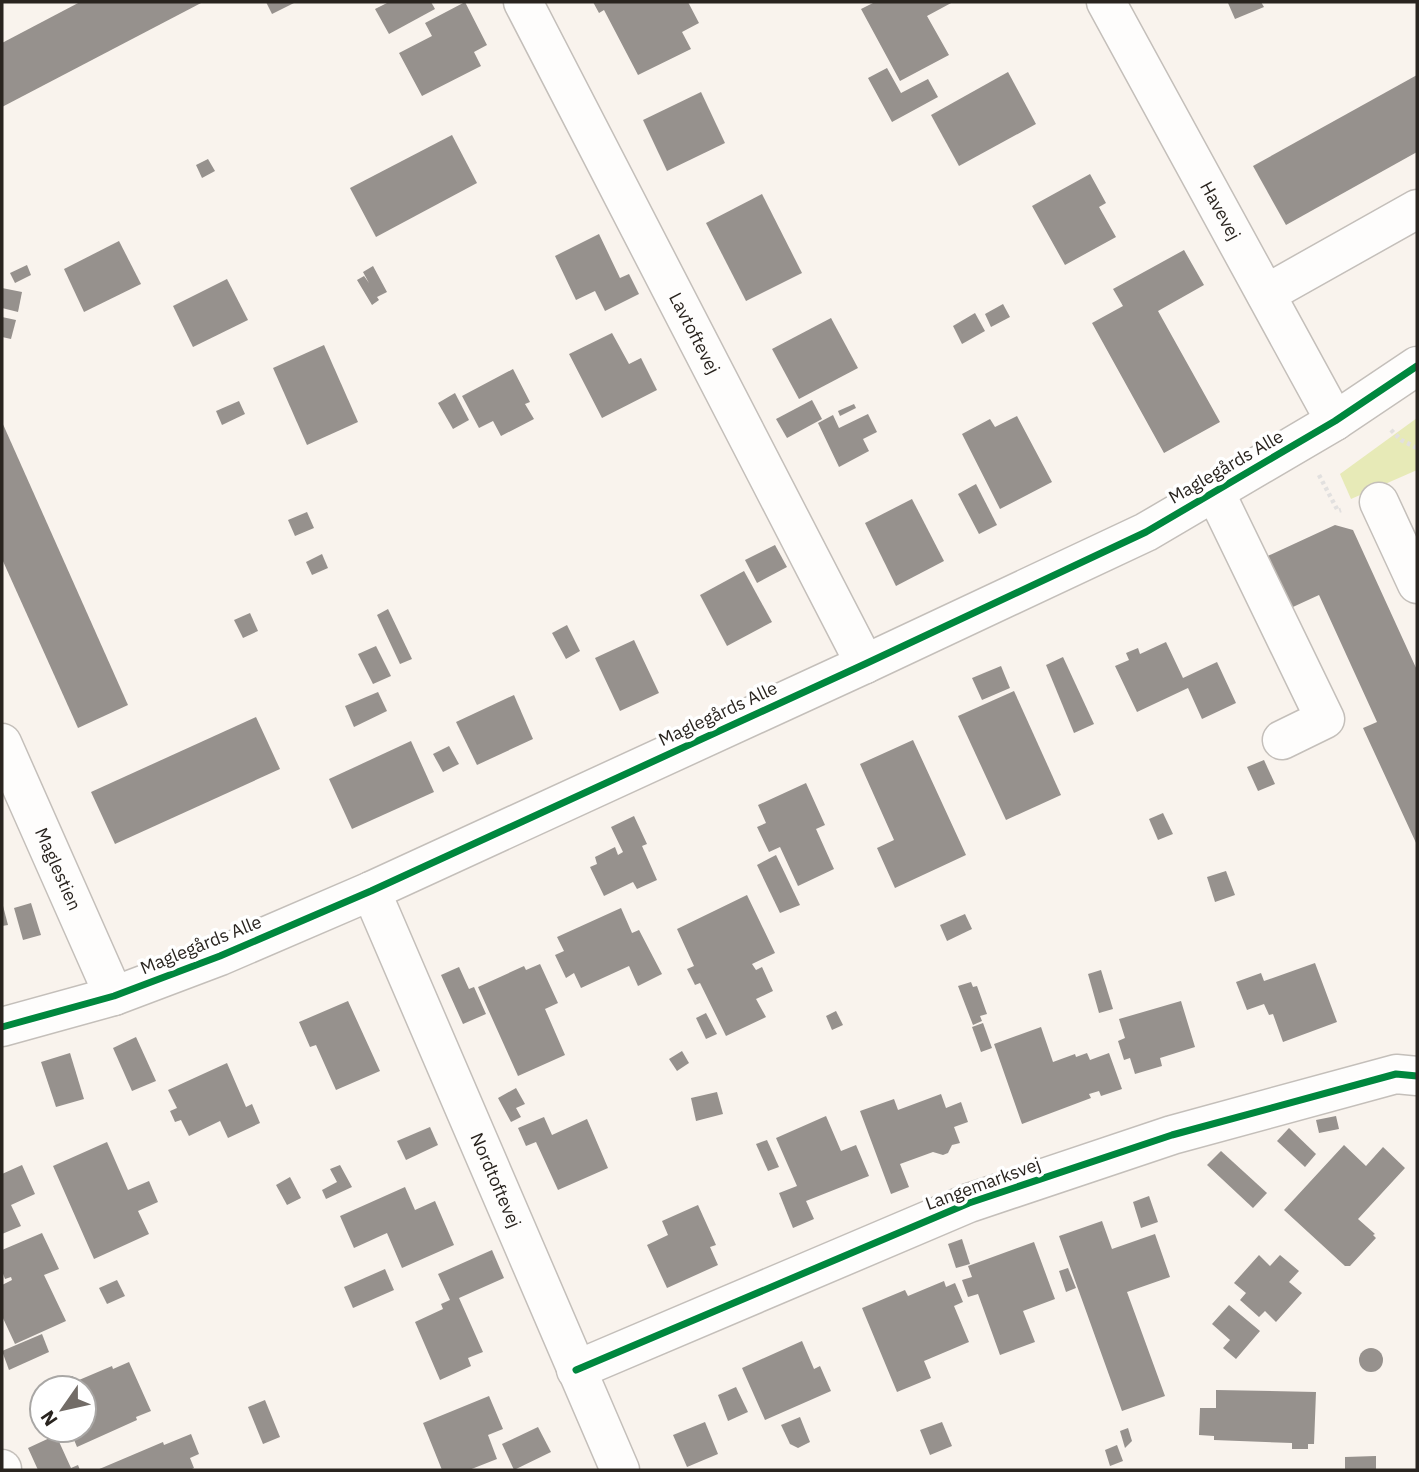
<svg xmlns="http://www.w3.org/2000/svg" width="1419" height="1472" font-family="'IBM Plex Sans',sans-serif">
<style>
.green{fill:#e7eab7}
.building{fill:#96918d}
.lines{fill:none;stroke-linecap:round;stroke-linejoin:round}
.minor-casing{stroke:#c4bfba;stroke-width:41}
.path{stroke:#e2e0df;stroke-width:4.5;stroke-dasharray:3.5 3.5;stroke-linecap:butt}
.minor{stroke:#fefdfc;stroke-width:38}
.cycleway-casing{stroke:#fff;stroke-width:11}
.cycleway{stroke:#00873e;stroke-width:7}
.labels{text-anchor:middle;stroke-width:7;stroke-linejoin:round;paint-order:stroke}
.street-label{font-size:18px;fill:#29241f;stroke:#fff}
</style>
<rect width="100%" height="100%" fill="#f9f3ed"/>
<path class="green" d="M1417,418V470L1351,499L1340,474Z"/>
<g class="building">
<path d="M80,2H203L2,107V43Z"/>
<path d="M266,2H296L272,14Z"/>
<path d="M389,2H431L435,9L389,34L375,9Z"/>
<path d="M465,2L487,45L474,52L481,66L422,96L399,53L432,36L425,23Z"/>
<path d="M593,2H688L699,23L682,32L691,49L638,75L604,10L599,13Z"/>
<path d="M875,2H953L927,16L949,55L900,81L861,9Z"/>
<path d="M1231,2H1261L1264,7L1235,19L1228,3Z"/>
<path d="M887,68L901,93L928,79L938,97L892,122L868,78Z"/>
<path d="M1008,72L1036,124L959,166L931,115Z"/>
<path d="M1417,75V152L1286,225L1253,166Z"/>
<path d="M701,92L725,143L667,171L643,120Z"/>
<path d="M452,135L477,183L376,237L350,188Z"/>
<path d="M208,159L215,171L202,178L196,165Z"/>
<path d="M1090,174L1106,203L1099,207L1116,237L1065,265L1032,206Z"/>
<path d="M762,194L802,273L746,301L706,223Z"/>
<path d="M599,234L620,278L629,274L639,294L605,311L595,291L576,300L555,256Z"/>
<path d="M119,241L141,284L84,312L64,269Z"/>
<path d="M1184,250L1204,285L1158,311L1220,422L1164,453L1092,323L1123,306L1113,289Z"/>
<path d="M27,265L31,275L15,283L10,273Z"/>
<path d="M373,266L387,292L377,297L379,300L372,305L357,280L364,276L369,283L363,272Z"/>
<path d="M227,279L248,320L193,347L173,306Z"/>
<path d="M2,288L22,292L18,312L2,308Z"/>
<path d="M1003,304L1010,317L991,327L985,314Z"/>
<path d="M975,313L985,331L962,344L953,326Z"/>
<path d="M2,317L16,320L11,339L2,337Z"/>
<path d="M831,318L858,368L799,399L772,349Z"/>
<path d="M612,333L629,364L641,358L657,390L602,418L569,354Z"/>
<path d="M324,345L358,422L307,445L273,368Z"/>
<path d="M513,369L530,402L525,404L534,419L501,436L493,421L479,428L462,396Z"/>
<path d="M455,393L469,420L453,429L438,403Z"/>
<path d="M812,400L822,419L787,438L776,419Z"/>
<path d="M239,401L245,414L222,425L216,411Z"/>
<path d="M854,404L856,408L840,416L838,411Z"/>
<path d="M868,414L877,432L863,439L869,451L839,467L818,423L833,415L839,428Z"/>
<path d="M1017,416L1052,482L1000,509L962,434L990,419L995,427Z"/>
<path d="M2,422L128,705L78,728L2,559Z"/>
<path d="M976,484L997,525L979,534L958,494Z"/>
<path d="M912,499L944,561L896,586L865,523Z"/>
<path d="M307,512L314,528L295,536L288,520Z"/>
<path d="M1335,525L1353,530L1417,670V845L1363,728L1377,722L1319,595L1282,612L1259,560Z"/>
<path d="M775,545L787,567L757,583L745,560Z"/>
<path d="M322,554L328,568L312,575L306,562Z"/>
<path d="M744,571L772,622L727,646L700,595Z"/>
<path d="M388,609L412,659L400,664L377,615Z"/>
<path d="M250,613L258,631L243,638L234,620Z"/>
<path d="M567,625L580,651L566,659L552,633Z"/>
<path d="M634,640L659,693L620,711L595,658Z"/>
<path d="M1166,642L1183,678L1217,662L1236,703L1202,719L1188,688L1137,712L1115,666L1129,660L1126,653L1138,648L1140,654Z"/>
<path d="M376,646L391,676L373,684L358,654Z"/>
<path d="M1063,657L1094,724L1074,733L1046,665Z"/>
<path d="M1001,666L1010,688L982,700L972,678Z"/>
<path d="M1014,691L1061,795L1006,820L958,716Z"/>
<path d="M378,692L387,711L354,727L345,706Z"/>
<path d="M514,695L533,739L477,765L456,722Z"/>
<path d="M256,717L280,769L115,844L91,792Z"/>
<path d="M913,740L966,855L895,888L877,848L894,840L860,764Z"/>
<path d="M411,741L434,792L352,829L329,779Z"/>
<path d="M449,746L459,764L443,772L433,754Z"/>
<path d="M1264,760L1275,784L1258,791L1247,767Z"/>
<path d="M806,783L825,825L816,829L834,869L798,886L780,847L769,852L757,827L766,823L758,805Z"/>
<path d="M1163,813L1173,834L1158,840L1149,819Z"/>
<path d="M634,816L647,844L642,846L657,880L637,889L633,882L604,896L590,867L597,864L595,857L615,847L618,855L623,852L611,827Z"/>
<path d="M776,855L800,905L780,913L757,865Z"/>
<path d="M1226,871L1235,895L1215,902L1207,877Z"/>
<path d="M747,895L775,953L752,964L756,970L762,967L773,991L756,999L766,1017L726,1036L700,983L695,985L687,969L694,966L677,929Z"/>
<path d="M2,902L8,925L2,926Z"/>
<path d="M31,903L41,935L23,940L14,908Z"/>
<path d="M621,908L632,933L639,930L662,974L638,986L629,966L581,988L574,973L566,978L555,955L564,951L557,937Z"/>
<path d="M965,914L972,929L947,941L940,925Z"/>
<path d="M1315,963L1337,1022L1283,1042L1273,1014L1269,1015L1264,1004L1247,1010L1236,982L1261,973L1264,981Z"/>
<path d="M540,964L558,1003L545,1009L565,1055L518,1076L478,987L524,966L526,970Z"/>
<path d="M459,967L469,989L474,987L486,1014L463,1024L441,975Z"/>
<path d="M1101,970L1113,1009L1099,1013L1088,974Z"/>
<path d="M971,982L973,987L977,986L987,1014L980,1016L982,1021L973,1025L958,986Z"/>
<path d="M348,1001L380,1071L336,1090L316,1045L310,1047L299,1022Z"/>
<path d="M1181,1001L1195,1047L1160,1058L1162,1066L1135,1074L1130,1058L1124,1060L1118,1041L1125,1038L1119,1019Z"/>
<path d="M836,1011L843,1025L832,1030L826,1016Z"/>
<path d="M706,1013L717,1034L706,1039L696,1018Z"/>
<path d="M983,1023L992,1048L981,1052L972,1027Z"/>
<path d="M1041,1027L1053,1062L1075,1054L1076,1057L1087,1053L1090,1060L1109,1053L1122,1089L1101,1096L1099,1091L1089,1094L1091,1098L1022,1124L994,1044Z"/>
<path d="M136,1037L156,1081L132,1091L113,1048Z"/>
<path d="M682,1051L689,1063L677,1071L669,1059Z"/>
<path d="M70,1053L84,1099L56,1107L41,1062Z"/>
<path d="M227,1063L246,1107L252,1104L260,1123L228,1138L220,1121L189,1136L181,1120L175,1122L170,1111L177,1108L168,1090Z"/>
<path d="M516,1088L525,1104L516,1108L521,1117L511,1122L498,1098Z"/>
<path d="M717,1092L723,1114L696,1121L691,1098Z"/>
<path d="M941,1094L946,1108L961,1102L968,1122L954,1127L960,1143L952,1145L948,1153L943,1155L933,1152L900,1164L909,1187L891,1194L860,1111L894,1099L898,1110Z"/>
<path d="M826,1116L841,1151L856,1145L869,1176L806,1201L814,1219L793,1228L779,1193L797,1186L776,1138Z"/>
<path d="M1336,1116L1339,1129L1319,1133L1316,1120Z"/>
<path d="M544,1117L552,1135L587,1119L608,1168L558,1190L536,1142L526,1146L518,1128Z"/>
<path d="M430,1127L438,1145L406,1160L397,1141Z"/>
<path d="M1289,1128L1316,1154L1305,1167L1277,1141Z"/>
<path d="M767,1140L779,1167L768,1171L756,1144Z"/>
<path d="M107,1142L128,1190L149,1181L158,1202L138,1211L149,1234L94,1259L53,1166Z"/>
<path d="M1344,1145L1366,1166L1383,1147L1405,1168L1358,1219L1375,1234L1373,1235L1376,1238L1350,1266H1345L1284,1210Z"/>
<path d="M1221,1151L1267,1193L1253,1208L1207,1165Z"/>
<path d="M22,1165L35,1194L11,1205L21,1226L2,1234V1174Z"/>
<path d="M340,1165L352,1187L326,1199L322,1190L337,1182L330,1169Z"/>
<path d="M290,1177L301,1198L287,1205L276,1185Z"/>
<path d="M405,1187L415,1210L435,1201L454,1245L402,1268L387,1233L354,1248L340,1216Z"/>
<path d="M1149,1196L1158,1222L1141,1228L1133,1202Z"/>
<path d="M698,1205L716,1245L710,1247L718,1265L667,1288L647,1245L668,1235L662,1221Z"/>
<path d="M1102,1221L1112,1249L1155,1234L1170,1277L1127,1292L1165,1396L1122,1411L1059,1236Z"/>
<path d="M42,1233L59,1269L44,1275L66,1321L15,1344L2,1316V1285L12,1280L11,1277L5,1279L2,1271V1250Z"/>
<path d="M962,1239L970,1264L956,1268L948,1244Z"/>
<path d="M1034,1242L1055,1299L1023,1311L1035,1342L1000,1355L978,1294L968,1297L962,1280L972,1277L968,1266Z"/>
<path d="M492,1250L504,1278L459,1298L483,1352L468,1358L471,1366L440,1380L415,1322L443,1309L441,1304L450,1300L438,1274Z"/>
<path d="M1259,1255L1270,1266L1280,1255L1299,1271L1289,1282L1302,1293L1276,1322L1265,1311L1259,1317L1240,1300L1246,1293L1234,1283Z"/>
<path d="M1068,1268L1076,1288L1066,1292L1059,1271Z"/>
<path d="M385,1269L394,1290L353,1308L344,1287Z"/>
<path d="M117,1280L125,1296L107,1304L99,1288Z"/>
<path d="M944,1281L946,1287L955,1283L963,1302L954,1306L969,1342L924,1361L931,1378L897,1392L862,1308L905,1290L908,1296Z"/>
<path d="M1229,1305L1260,1331L1236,1359L1223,1348L1230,1340L1212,1324Z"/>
<path d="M42,1334L49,1352L9,1370L2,1351Z"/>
<path d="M802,1341L814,1369L820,1366L831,1391L765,1420L742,1368Z"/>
<circle cx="1371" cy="1360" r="12"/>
<path d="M129,1362L151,1411L136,1417L137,1420L77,1447L70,1430H84V1388H59L60,1381L72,1376L79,1380L112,1366L113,1369Z"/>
<path d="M736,1387L748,1412L728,1421L718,1395Z"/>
<path d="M1216,1390L1316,1392L1314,1444H1308V1449H1292V1443L1214,1440V1436L1199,1435L1200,1408H1216Z"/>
<path d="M489,1396L503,1429L488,1435L497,1459L469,1470H442L423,1423Z"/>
<path d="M265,1400L280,1437L263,1444L248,1407Z"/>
<path d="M800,1417L810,1442L798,1448L790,1444L781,1425Z"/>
<path d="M705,1422L718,1454L687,1467L673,1435Z"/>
<path d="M942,1422L952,1446L930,1455L920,1430Z"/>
<path d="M538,1427L551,1452L514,1470L502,1444Z"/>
<path d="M1128,1428L1132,1441L1125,1448L1120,1431Z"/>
<path d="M191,1434L199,1454L190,1458L194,1468L190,1470H97L163,1442L164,1445Z"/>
<path d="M56,1435L71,1468L78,1465L80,1470H38L28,1448Z"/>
<path d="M1117,1445L1123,1461L1110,1466L1105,1450Z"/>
<path d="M1376,1456V1470H1345V1457Z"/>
</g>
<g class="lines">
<defs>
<g id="minor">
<path id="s1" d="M523,2L865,664"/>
<path id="s2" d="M1106,2L1335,421"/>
<path d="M1266,294L1417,209"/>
<path d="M1215,492L1325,719L1282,740"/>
<path d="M1379,502L1417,584"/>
<path id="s3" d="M2,743L114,996"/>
<path id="s4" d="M371,891L620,1470"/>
<path d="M2,1027L114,996L220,956L371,891L865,664L1146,532L1335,421L1417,366"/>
<path d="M576,1370L969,1203L1172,1135L1396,1074L1417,1076"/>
<path d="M2,1469V1470"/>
</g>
</defs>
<use href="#minor" class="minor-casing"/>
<g class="path">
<path d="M1391,430L1401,440L1417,448"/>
<path d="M1319,475L1338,511L1341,510"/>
</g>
<use href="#minor" class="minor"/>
<defs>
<g id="cycleway">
<path d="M2,1027L114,996L220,956L371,891L865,664L1146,532L1335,421L1417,366"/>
<path d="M576,1370L969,1203L1172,1135L1396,1074L1417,1076"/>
</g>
</defs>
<use href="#cycleway" class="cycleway-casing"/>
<use href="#cycleway" class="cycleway"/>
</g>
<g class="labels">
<g class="street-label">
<text dy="6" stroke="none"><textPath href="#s2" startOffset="238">Havevej</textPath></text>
<text dy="6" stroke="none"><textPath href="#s1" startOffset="373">Lavtoftevej</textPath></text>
<text transform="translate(1226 467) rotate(-30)" y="6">Maglegårds Alle</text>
<text transform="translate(718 714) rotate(-25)" y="6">Maglegårds Alle</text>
<text dy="6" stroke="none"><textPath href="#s3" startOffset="138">Maglestien</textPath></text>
<text transform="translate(201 945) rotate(-22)" y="6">Maglegårds Alle</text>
<text dy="6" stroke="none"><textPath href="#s4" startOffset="315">Nordtoftevej</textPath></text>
<text transform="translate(983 1184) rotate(-20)" y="6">Langemarksvej</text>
</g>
</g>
<rect width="1419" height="1472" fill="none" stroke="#29241f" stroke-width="7"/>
<g transform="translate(63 1409) rotate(236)"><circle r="33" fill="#ffffff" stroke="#a9a7a5" stroke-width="2"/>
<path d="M0-5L12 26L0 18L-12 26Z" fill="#726c67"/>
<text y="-10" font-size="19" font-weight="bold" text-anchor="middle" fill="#29241f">N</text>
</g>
</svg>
